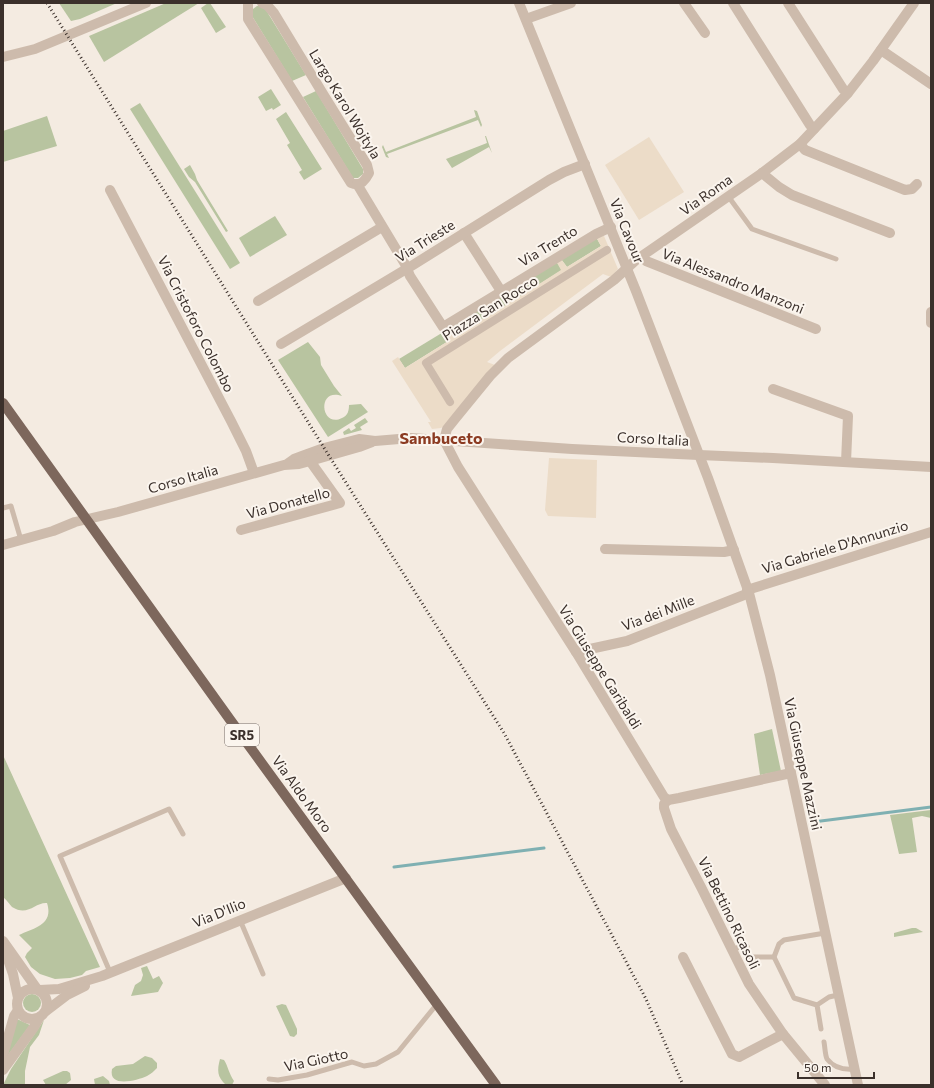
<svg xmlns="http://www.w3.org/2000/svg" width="934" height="1088" font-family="Commissioner,sans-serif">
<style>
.green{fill:#b8c4a0}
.plaza{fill:#ecdcc8}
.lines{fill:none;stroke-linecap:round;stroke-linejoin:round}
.stream{stroke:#7fb0b2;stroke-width:3}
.service{stroke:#cdbbac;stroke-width:5}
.pedestrian{stroke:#cdbbac;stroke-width:8}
.minor{stroke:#cdbbac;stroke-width:10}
.tertiary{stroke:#cdbbac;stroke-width:10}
.primary{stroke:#7d675c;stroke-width:10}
.rail{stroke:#3b302b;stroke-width:3;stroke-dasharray:1 3;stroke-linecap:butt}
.labels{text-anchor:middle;stroke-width:4;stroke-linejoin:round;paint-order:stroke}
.shield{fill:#fbf5ee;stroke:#756b66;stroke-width:1}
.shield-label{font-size:13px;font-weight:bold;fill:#3b302b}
.street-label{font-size:14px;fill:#3b302b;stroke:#fbf5ee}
.quarter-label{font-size:16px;font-weight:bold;fill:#8c3b22;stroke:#fbf5ee}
</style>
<rect width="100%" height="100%" fill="#f4ebe1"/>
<g class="green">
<path d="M59,3H117L80,19L71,21Z"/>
<path d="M166,3H199L104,62L89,36Z"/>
<path d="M208,3H210L226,27L216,33L201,8Z"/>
<path d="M257,6H261L266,10L306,75L292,81L252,16L253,9Z"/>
<path d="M271,89L281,105L273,110L272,108L266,111L258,97Z"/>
<path d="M316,91L363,169V174L358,178H353L303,97Z"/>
<path d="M140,103L240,263L230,269L130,109Z"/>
<path d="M474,110L477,111L482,125L481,127L478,120L387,154L389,158L386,157L382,147L383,145L386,152L476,117Z"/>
<path d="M286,112L322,169L304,180L299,172L302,170L287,145L290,143L276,119Z"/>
<path d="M47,116L57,146L3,162V131Z"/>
<path d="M485,136H486L492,153L489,147L452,168L446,159L487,143Z"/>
<path d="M190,165L195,174L197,180L228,231L226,232L195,182L189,177L184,169Z"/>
<path d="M275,216L287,235L250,257L239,238Z"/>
<path d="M596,237L601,246L567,267L561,259Z"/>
<path d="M556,261L562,270L511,302L505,293Z"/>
<path d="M501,296L506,305L455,336L450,328Z"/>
<path d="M445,331L450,340L405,368L399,359Z"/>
<path d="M308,342L320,357L321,365L334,386L342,396C316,387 321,429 342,418C348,416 349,410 349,405L361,404L368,412L328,437L278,360Z"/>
<path d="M365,418L368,422L360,427L362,430L344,435L343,432L349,428L351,431L356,428L354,425Z"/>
<path d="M772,729L781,771L760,775L754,734Z"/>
<path d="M3,755L100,967L86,971L82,975L70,978L55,979L40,974L31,967L25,957L27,953L32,948L19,935C34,928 54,925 47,903C35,902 28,917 12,907C9,904 7,900 3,897Z"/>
<path d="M931,810V818L922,816L912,818L917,852L899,854L890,815Z"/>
<path d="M912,928H916L923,932L894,937V933Z"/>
<path d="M147,966L153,979L159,976L163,983L158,992L131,996L135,985L141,981L143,975L141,968Z"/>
<circle cx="32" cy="1003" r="9"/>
<path d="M282,1004L286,1005L297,1029V1034L294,1037L290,1036L276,1006Z"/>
<path d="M17,1019L30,1025L3,1062Z"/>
<path d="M44,1020L39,1035L30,1047L25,1071V1085H3L11,1069Z"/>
<path d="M145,1056L152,1058L157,1063V1068C154,1071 151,1074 147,1076C136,1081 108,1088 112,1069L116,1066L133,1064Z"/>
<path d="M220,1059L224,1060C228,1066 229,1074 234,1081L232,1085H226C217,1077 217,1070 220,1059Z"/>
<path d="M63,1071H67L70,1073L71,1080L65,1085H46L43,1080Z"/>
<path d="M103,1076L109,1081L110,1085H95L94,1079Z"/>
</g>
<g class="plaza">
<path d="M649,137L684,192L639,220L605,165Z"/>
<path d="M604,236L618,269L611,277L603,274L500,351L487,362L495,365L445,425L441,428L432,429L428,422H431L392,361L398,357L405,368L450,340L445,331L450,328L455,336L506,305L501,296L505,293L511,302L561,270L556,261L561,259L567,267L601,246L596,237Z"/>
<path d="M549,458L597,460L596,518L548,516L545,510Z"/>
</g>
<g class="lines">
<g class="stream">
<path d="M813,822L931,807"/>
<path d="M394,867L544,848"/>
</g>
<g class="service">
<path d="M728,196L752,229L836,259"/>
<path d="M3,508L11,506L21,540"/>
<path d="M240,920L263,974"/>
<path d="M731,949L747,946L749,957H774"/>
<path d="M110,972L60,856L169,809L183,834"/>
<path d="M817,1005L794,998L774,957L779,944L784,940L825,933"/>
<path d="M821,1029L817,1005L829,997L838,995"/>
<path d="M824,1042C825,1047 825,1055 827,1059C834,1068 843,1070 854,1069"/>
<path d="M269,1079L278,1080L307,1075L352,1062L364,1066L376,1064L398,1052L437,1004"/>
</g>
<path class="pedestrian" d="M450,402L426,363L607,250"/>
<g class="minor">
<path d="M248,3V19L351,183C360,187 365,181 369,173L367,165L323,94L274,13L267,5L262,3"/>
<path d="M684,3L705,33"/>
<path d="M733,3L810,125L814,129"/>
<path d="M788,3L843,89L848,93"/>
<path d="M526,19L571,3"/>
<path d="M881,50L931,84"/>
<path d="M800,144L805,150L905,190L912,189L917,184"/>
<path d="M762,173L779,187L792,195L890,233"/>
<path d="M357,184L405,264L410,276L443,327L596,234L611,227"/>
<path d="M110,190L231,421L246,451L254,473"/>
<path d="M464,233L501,291"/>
<path d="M643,256L646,261L816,329"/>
<path d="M258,301L382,227"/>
<path d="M931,312V323"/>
<path d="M281,344L413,265L549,180L564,172L585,164"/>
<path d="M773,389L848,416L846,462"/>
<path d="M444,440L447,429L455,419L490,376L508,358L614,280L636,260L762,173L800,144L848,93L873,61L914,3"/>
<path d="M444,440L458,467L576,652L664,797L668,800L679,798L791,773"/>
<path d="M287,464L294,459L302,456L324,448L359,439L375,441L411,438L572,449L699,455"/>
<path d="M241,530L340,503L310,461"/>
<path d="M3,545L53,531L75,522L118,512L284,465L299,464L310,461L359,447L372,442"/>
<path d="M605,549L724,552L734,550"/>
<path d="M747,590L931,532"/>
<path d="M576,652L627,641L749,593"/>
<path d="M668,800L664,804V808L671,829L702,889L749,984L783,1034L825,1085"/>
<path d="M683,957L732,1054L739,1057L783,1034"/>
<path d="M40,990L59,989L102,976L346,878"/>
<path d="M46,1011L67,995L85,986"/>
</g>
<g class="tertiary">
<path d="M519,3L636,291L708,478L749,593L770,675L858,1085"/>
<path d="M3,57L35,49L146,3"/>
<path d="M699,455L773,458L931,467"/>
<path d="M3,941L37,989"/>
<path d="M4,948L13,974L18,998"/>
<circle cx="32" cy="1004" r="15"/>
<path d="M3,1055L14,1016L18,1010"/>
<path d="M3,1070L34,1027L39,1018"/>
</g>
<path class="primary" d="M3,403L231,721L496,1085"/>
<path class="rail" d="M47,3L331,459L504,733L646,999L683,1085"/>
</g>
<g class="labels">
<rect class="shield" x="225" y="724" width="34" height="22" rx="3"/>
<g class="shield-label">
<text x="242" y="740">SR5</text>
</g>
<g class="street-label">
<text transform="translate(345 104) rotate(59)" y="5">Largo Karol Wojtyla</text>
<text transform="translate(706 195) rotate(-35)" y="5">Via Roma</text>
<text transform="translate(627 231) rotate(68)" y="5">Via Cavour</text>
<text transform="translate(425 241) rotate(-32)" y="5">Via Trieste</text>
<text transform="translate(548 246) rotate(-31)" y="5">Via Trento</text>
<text transform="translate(733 281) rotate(22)" y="5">Via Alessandro Manzoni</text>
<text transform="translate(490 308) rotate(-32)" y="5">Piazza San Rocco</text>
<text transform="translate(196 324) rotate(63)" y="5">Via Cristoforo Colombo</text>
<text transform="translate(653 439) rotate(3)" y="5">Corso Italia</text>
<text transform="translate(183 479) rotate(-16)" y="5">Corso Italia</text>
<text transform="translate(288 503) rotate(-15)" y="5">Via Donatello</text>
<text transform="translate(835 547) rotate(-17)" y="5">Via Gabriele D'Annunzio</text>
<text transform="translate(658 613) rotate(-21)" y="5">Via dei Mille</text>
<text transform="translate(600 667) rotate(58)" y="5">Via Giuseppe Garibaldi</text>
<text transform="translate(803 764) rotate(78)" y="5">Via Giuseppe Mazzini</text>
<text transform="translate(302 794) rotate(54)" y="5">Via Aldo Moro</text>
<text transform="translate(219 913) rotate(-22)" y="5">Via D'Ilio</text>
<text transform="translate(729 913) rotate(64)" y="5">Via Bettino Ricasoli</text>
<text transform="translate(316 1060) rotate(-12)" y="5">Via Giotto</text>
</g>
<g class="quarter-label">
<text x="441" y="444">Sambuceto</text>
</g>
</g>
<rect width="934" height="1088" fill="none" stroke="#3b302b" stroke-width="8"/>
<path d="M798 1072v6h76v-6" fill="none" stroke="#3b302b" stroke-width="2"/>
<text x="804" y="1072" font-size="12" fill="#3b302b" stroke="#fbf5ee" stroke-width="3" paint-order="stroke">50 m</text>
</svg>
